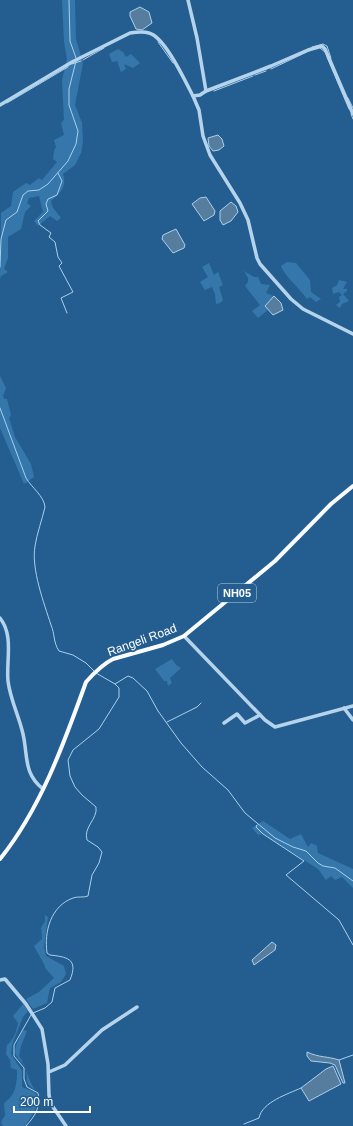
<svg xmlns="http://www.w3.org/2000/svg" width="353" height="1126" font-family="Helvetica,sans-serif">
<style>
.green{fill:#3577aa}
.water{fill:#567d9e;stroke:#a9d0ed}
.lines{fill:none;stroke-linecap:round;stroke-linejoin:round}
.stream{stroke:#a9d0ed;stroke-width:1}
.minor{stroke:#b5d4ec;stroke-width:3.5}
.major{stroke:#fafcff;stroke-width:4}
.labels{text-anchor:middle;stroke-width:3.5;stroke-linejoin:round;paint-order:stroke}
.shield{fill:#245e90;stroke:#bdcfde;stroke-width:1}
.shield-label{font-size:11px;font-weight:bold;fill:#fff}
.street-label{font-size:12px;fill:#fff;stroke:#245e90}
</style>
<rect width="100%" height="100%" fill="#245e90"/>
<g class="green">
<path d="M62,0H75L76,39L83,63L75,105L82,123L83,142L81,153L75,165L63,174C67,186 61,193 51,201L53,208L61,218L57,221L50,216L38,226L34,221L43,212L39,196L29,198L27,203L31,206L25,212L21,229L8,237V258L4,269L8,272L1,276L0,279L1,213L11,206L13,192L26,183L30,185L39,178L42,180L57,162L53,159L54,151L56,147L54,140L64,135L61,123L64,120L62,80L67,59L64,42Z"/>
<path d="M118,49L123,52L126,57L131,54L140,63L133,68L124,64L126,69L121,72L117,61L112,62L109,54Z"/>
<path d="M287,262L296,263L310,280L311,292L321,299L316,302L310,297L307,299C300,289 284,275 281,266Z"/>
<path d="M209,263L214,275L218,272L223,285L219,287L223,300L220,303L216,304L215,294L212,287L205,290L200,282L208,277L202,267Z"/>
<path d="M244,271L254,277H258L261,284L270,285L266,293L274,296L265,306L268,310L258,318L252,311L260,305L245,286L248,282V278Z"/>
<path d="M339,280L347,282L343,289H347V291L343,294L349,301L342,304L340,308L336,305L340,302L339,297L342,295L339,292L333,294L332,288L337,285Z"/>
<path d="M0,376L6,388L3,396L4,399H7L11,415L9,418L15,437L31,464L34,477L24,484L0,428Z"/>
<path d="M172,659L176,665L181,668L170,678L172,683L168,686L167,681H164L155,669Z"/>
<path d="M263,821L290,839L301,834L308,847L311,843L317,846L318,853L353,869V888L342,877L335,880L331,876L326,880L318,869L263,834L258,835L252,828Z"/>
<path d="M45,915L48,917L44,947L46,956L64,966L66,974L61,982L50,988L47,1003L33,1009L26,999L39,992L54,978L45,968V966L34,946L42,939L41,928L45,921Z"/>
<path d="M24,1003L28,1011L23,1017L12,1045L11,1054L22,1071V1087C26,1089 31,1090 34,1092C45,1100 29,1119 25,1126H3L1,1122L5,1115L4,1103C16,1095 17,1084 17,1070L11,1068L10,1060L6,1054L7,1045C13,1041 17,1030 18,1023L13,1016Z"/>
<path d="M23,1030L27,1031L21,1046L19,1056C27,1067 27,1079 35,1090C22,1081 30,1080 25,1068C24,1063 18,1060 16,1055C13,1048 20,1037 23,1030Z"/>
</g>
<g class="water">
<path d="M140,7L149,12L152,23L142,30L136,29L130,16V12Z"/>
<path d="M218,135L222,139L224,146L219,150L213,151L209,146L208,138Z"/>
<path d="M206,197L215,211L214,215L204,221L192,204L200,198Z"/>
<path d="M231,202L236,206L238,212L231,221L223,225L220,220V211Z"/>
<path d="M176,229L185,245L184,248L173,253L162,239L163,235Z"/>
<path d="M274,296L281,303L283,310L273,315L265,306Z"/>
<path d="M272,942L276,945L275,950L254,965L252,960Z"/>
<path d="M307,1052C320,1058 327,1056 339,1060L345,1083H343L335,1065L330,1063L311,1061L307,1056Z"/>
<path d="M333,1066L341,1084L309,1101L301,1088L326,1069Z"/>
</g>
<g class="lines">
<g class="stream">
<path d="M69,0L70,41L76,58"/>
<path d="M158,42L173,63"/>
<path d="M312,47L323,44L327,46L331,58"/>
<path d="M320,48L325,52"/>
<path d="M327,57L349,109"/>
<path d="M83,60L104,48"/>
<path d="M72,64L81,61"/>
<path d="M271,69L309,51"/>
<path d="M255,75L266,71"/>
<path d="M214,91L253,76"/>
<path d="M348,98L353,108"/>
<path d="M7,103L68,67"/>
<path d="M351,114L353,119"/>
<path d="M58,173L62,181L57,195L48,199L46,204L48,211L38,221L40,225L51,233L49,237L55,242L58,257L62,263L59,266L73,292L61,298L67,313"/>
<path d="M0,267L1,239L6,220L17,212L23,195L28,191L39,190L48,184L68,161L76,144L78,131L69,105V89L76,61"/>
<path d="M0,408L26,478C32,488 44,496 45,507C42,520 37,533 35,546C31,569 44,603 51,625C55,634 53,642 59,651L73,655L86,663L94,671"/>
<path d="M96,673L115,684L128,676L133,678L147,691L158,711L181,743L202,767L228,790L245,813L275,838L293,847L306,851L318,863L323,866L335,868L353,881"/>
<path d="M167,722L197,707L201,703"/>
<path d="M257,825L256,827L263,834L304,861L286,875L339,920L353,945"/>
<path d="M33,1013L45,1008L52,1002L55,988L70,980C79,958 66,957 50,955L47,953C44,931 51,906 73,898C78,896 83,898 88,896L92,875L99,863L102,852L98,847L87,840C83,827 98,819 96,807L82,795L75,787L70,776L68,760L73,750L99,729L119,697V688L115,684"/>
<path d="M339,1060L353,1055"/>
<path d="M244,1124L259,1118C262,1102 288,1094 301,1088"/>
<path d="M26,1126C35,1116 41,1107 38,1093L27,1087L24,1079V1068L14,1056V1045L31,1015"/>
</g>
<g class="minor">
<path d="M188,0L197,38L206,91L200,95L193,96L199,110L203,136L210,155L240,203L248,220L257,258L260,264L291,299L303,309L353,334"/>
<path d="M206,91L271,66L308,50L322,46L325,49L353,114"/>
<path d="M0,105L72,62L130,33C136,32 143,31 149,33C165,37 185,81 193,96"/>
<path d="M0,618C14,635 6,661 8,681C10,699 19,716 23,734C28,755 23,773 43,789"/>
<path d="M184,636L265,720L275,727L353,706"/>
<path d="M344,708L353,720"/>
<path d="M224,723L237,714L245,723L260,715"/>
<path d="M0,980L5,979L26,1004L42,1029L48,1064L49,1095L51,1104L66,1126"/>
<path d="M49,1072L65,1065L102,1030L137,1007"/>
</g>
<path class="major" d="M0,859C41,808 64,743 86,682C94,673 103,664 113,659L163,645L184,636L275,561L331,504L353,486"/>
</g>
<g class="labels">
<rect class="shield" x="218" y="584" width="38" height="18" rx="3"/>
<g class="shield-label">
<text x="237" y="597">NH05</text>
</g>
<g class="street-label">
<text transform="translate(142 640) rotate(-20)" y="4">Rangeli Road</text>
</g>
</g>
<path d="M14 1106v6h76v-6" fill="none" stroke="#ffffff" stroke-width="2"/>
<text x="20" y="1106" font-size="12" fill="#ffffff" stroke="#245e90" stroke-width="3" paint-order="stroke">200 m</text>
</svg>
